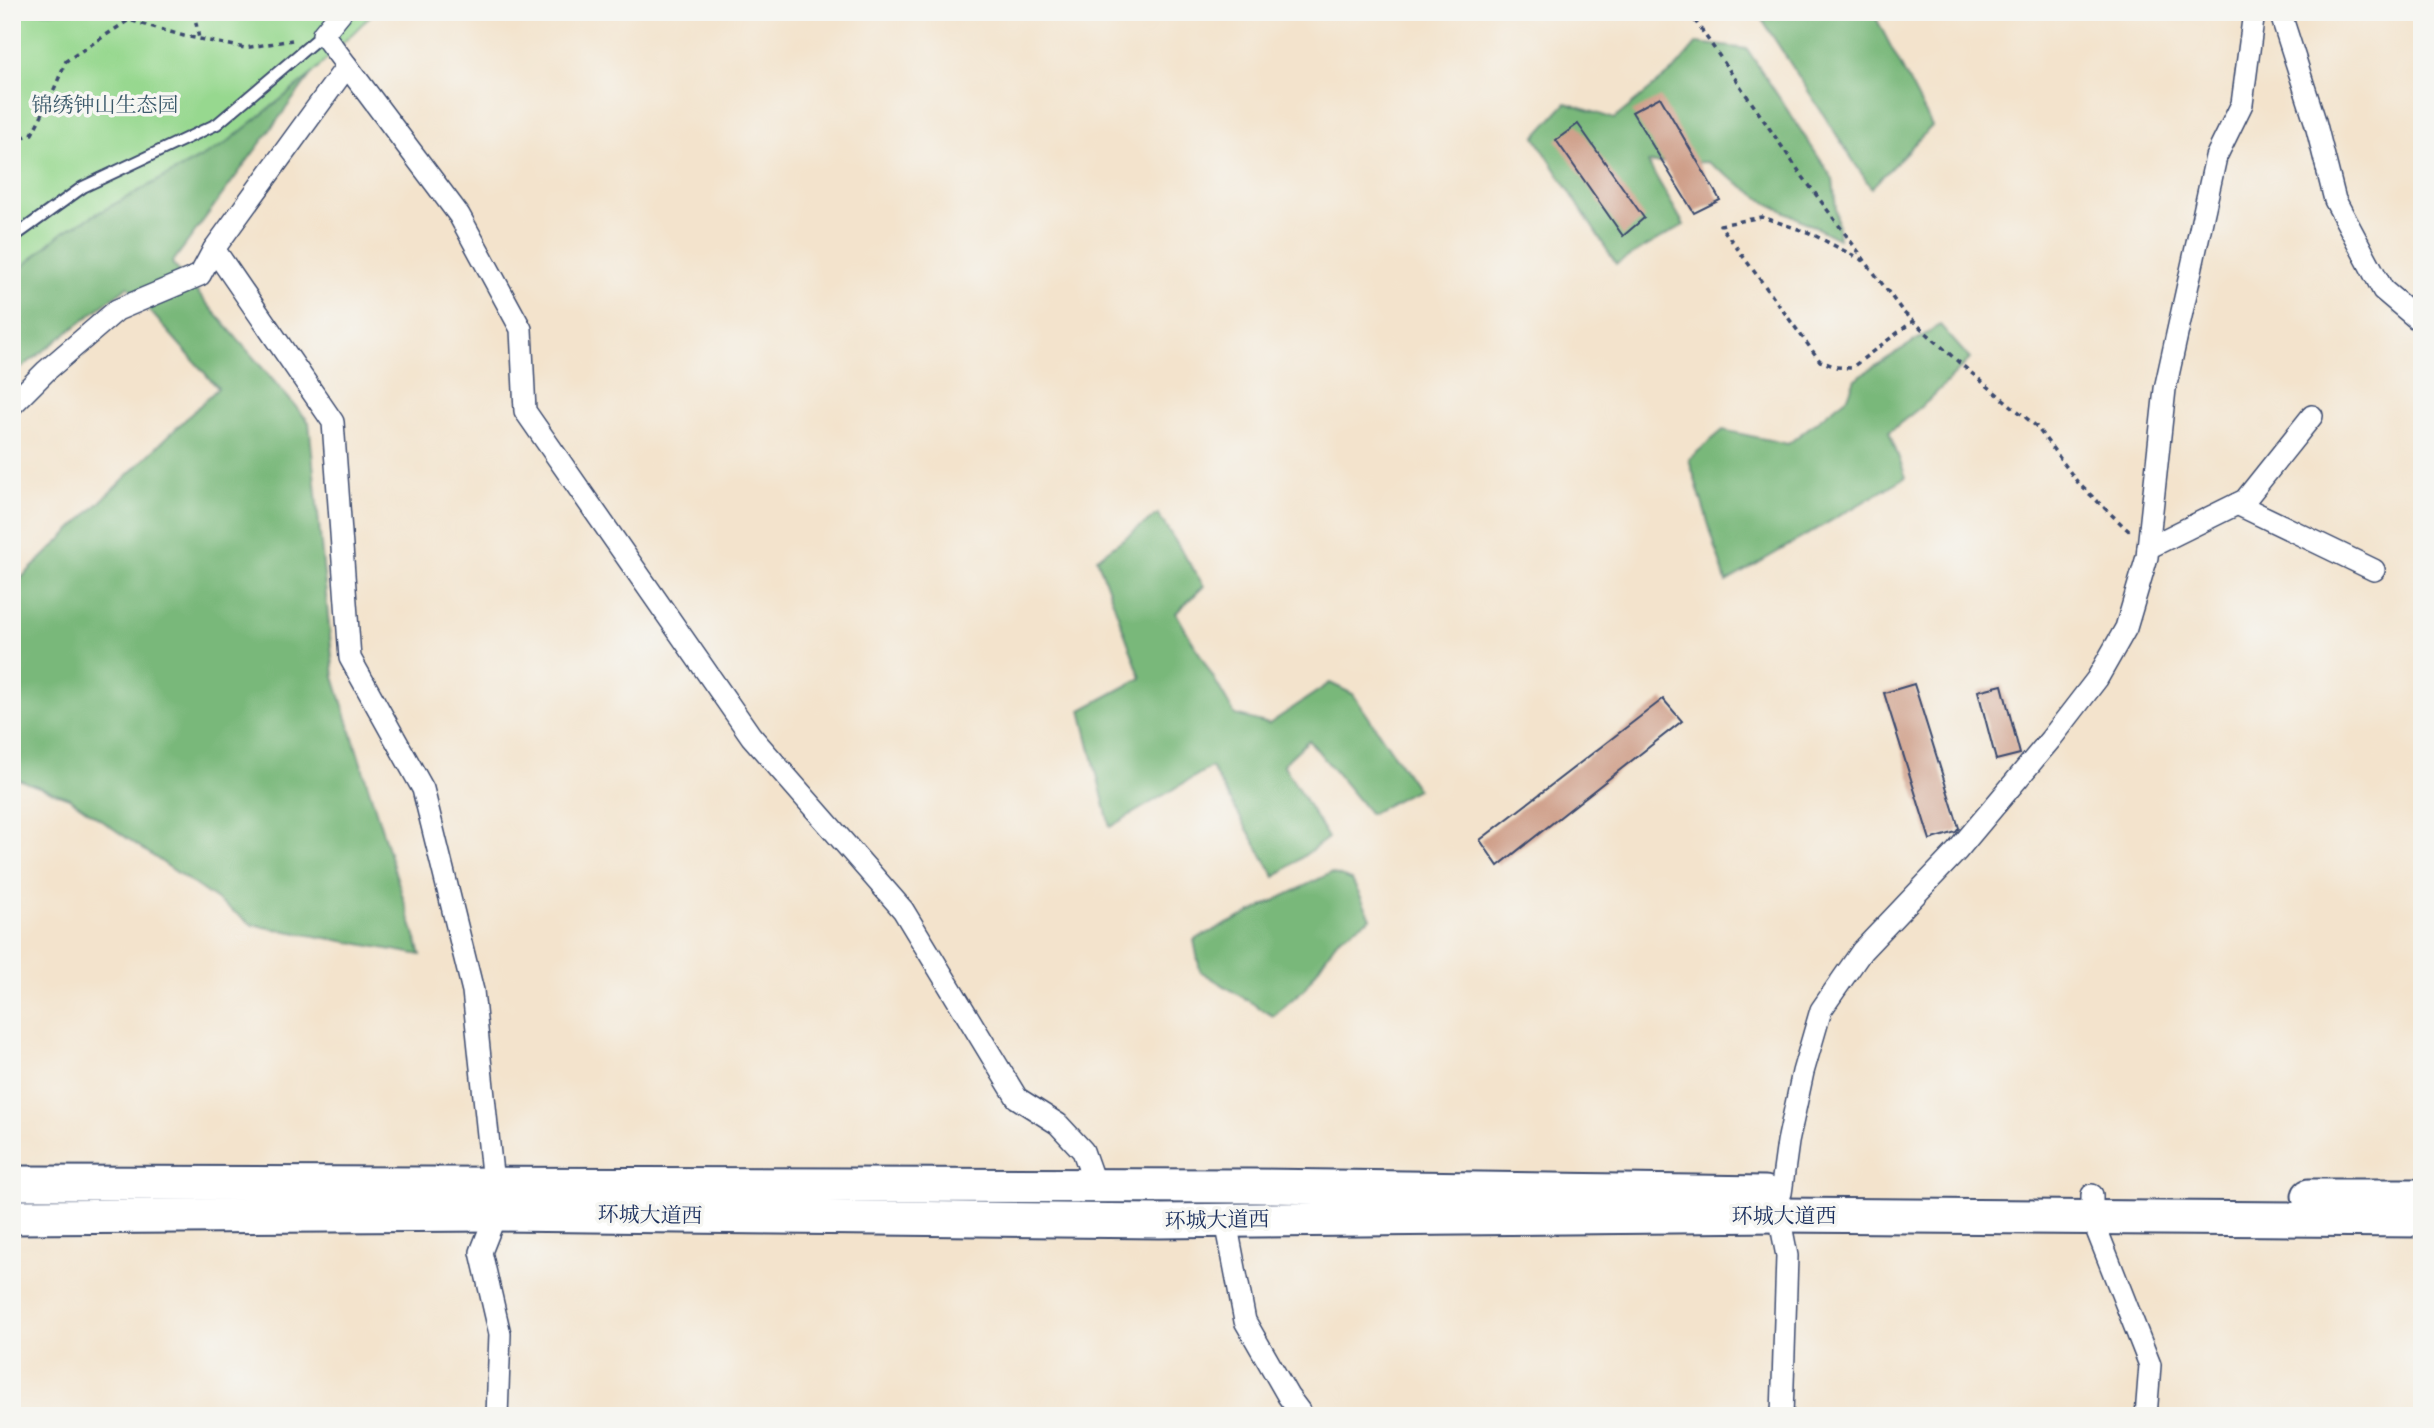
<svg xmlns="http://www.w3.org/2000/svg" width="2434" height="1428" font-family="'Libre Caslon Text','Noto Serif SC',serif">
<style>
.green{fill:#97d88f;stroke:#598476;stroke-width:2}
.forest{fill:#79b87a;stroke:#4a746c;stroke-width:2}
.building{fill:#cd9b85}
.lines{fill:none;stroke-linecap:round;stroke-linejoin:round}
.lane-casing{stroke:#3b4a6e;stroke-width:14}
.street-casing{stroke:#3b4a6e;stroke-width:24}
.primary-casing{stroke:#3b4a6e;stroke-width:37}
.path{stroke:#3b4a6e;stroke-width:3.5;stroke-dasharray:5 5;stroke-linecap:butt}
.lane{stroke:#fff;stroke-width:10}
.street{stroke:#fff;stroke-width:21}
.primary{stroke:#fff;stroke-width:33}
.labels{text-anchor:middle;stroke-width:7;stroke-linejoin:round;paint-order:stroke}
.park-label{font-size:21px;fill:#3a596a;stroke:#f6f6f2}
.street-label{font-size:21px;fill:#1b2f5e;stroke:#f6f6f2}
</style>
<rect width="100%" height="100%" fill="#f6f6f2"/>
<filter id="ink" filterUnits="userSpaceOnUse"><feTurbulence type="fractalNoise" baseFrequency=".0143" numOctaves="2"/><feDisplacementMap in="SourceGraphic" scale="14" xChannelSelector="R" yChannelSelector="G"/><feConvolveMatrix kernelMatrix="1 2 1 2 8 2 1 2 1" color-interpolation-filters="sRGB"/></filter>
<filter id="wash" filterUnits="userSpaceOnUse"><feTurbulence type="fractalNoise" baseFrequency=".00686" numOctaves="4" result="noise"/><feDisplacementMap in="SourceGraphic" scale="28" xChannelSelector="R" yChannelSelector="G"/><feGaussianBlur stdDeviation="1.57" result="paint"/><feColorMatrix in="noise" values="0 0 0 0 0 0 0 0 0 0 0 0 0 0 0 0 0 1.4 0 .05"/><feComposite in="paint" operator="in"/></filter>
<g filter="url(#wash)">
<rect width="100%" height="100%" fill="#f3e3cc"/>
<path class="green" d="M12,12H374L310,76L224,145L63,232L12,276Z"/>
<g class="forest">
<path d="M1757,12H1873L1932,126L1871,188Z"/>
<path d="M1697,43L1747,49L1833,179L1839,239L1769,204L1707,162L1648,163L1684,225L1616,264L1535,137L1566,103L1614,119L1675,69Z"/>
<path d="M310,76L172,263L309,422L334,677L421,955L253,925L69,798L12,777V587L218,388L128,286L12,375V276L63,232L224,145Z"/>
<path d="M1940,325L1970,359L1928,401L1889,432L1906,477L1726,582L1689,459L1723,430L1788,444L1848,397L1855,379Z"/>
<path d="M1158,514L1204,586L1176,613L1235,715L1269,724L1330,683L1353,694L1417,789L1370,814L1309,740L1283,764L1328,838L1275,877L1211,767L1110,827L1081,710L1141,678L1097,558Z"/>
<path d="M1331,873L1352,880L1371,918L1338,939L1304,989L1273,1016L1200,971L1194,940Z"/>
</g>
<g id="blocks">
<g class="building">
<path d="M1660,97L1720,200L1694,213L1632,112Z"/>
<path d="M1578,124L1644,218L1623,236L1556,140Z"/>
<path d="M1914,684L1959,828L1956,832L1930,840L1884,693Z"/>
<path d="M2002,685L2020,754L1996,760L1978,691Z"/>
<path d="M1663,699L1682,721L1498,866L1480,840Z"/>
</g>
</g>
</g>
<g filter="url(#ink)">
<use href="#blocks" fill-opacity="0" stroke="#3b4a6e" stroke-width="2"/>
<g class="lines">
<defs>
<path id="lane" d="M12,238L83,187L217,124L323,34"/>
<g id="street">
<path d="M341,12L323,34L459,215L521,329L525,411L751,736L903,910L1017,1098L1058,1124L1083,1151L1095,1185"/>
<path d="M2280,12L2315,121L2335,200L2383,290L2422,323"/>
<path d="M347,66L214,249L333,422L350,658L423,789L473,991L493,1183"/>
<path d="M12,405L46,371L117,310L200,275L214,249"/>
<path d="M2237,504L2374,570"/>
<path d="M2148,548L2245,500L2312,416"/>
<path d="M1781,1193L1788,1142L1803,1072L1821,1010L1862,951L1957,851L2050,740L2097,679L2126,628L2147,557L2165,389L2216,157L2242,104L2254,12"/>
<path d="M2092,1195V1218L2150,1365L2146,1416"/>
<path d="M496,1214L481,1252L500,1334L497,1416"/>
<path d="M1779,1215L1787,1256L1782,1416"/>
<path d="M1222,1220L1228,1232L1245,1321L1288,1396L1303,1416"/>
</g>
<g id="primary">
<path d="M12,1183L1253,1186L1765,1193"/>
<path d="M2309,1196H2422"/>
<path d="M12,1217L496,1214L1160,1221L1779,1215L2422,1220"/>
</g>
</defs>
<use href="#lane" class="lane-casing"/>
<use href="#street" class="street-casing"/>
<use href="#primary" class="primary-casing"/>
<g class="path">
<path d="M194,12L199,39"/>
<path d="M1689,12L1803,177L1903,312L1963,366L2036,426L2079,484L2131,533"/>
<path d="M12,141L32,134L50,99L66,61L129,20L184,36L245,48L292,40"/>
<path d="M1864,261L1810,233L1762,217L1720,225L1820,361L1836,367L1851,368L1913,321"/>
</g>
<use href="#lane" class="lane"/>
<use href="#street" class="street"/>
<use href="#primary" class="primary"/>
</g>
</g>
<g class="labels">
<g class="park-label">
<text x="105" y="112">锦绣钟山生态园</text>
</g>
<g class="street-label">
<text transform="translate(650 1215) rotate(1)" y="7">环城大道西</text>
<text x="1784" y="1223">环城大道西</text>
<text transform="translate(1217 1220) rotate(-1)" y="7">环城大道西</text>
</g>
</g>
<rect width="2434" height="1428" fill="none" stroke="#f6f6f2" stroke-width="42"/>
</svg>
